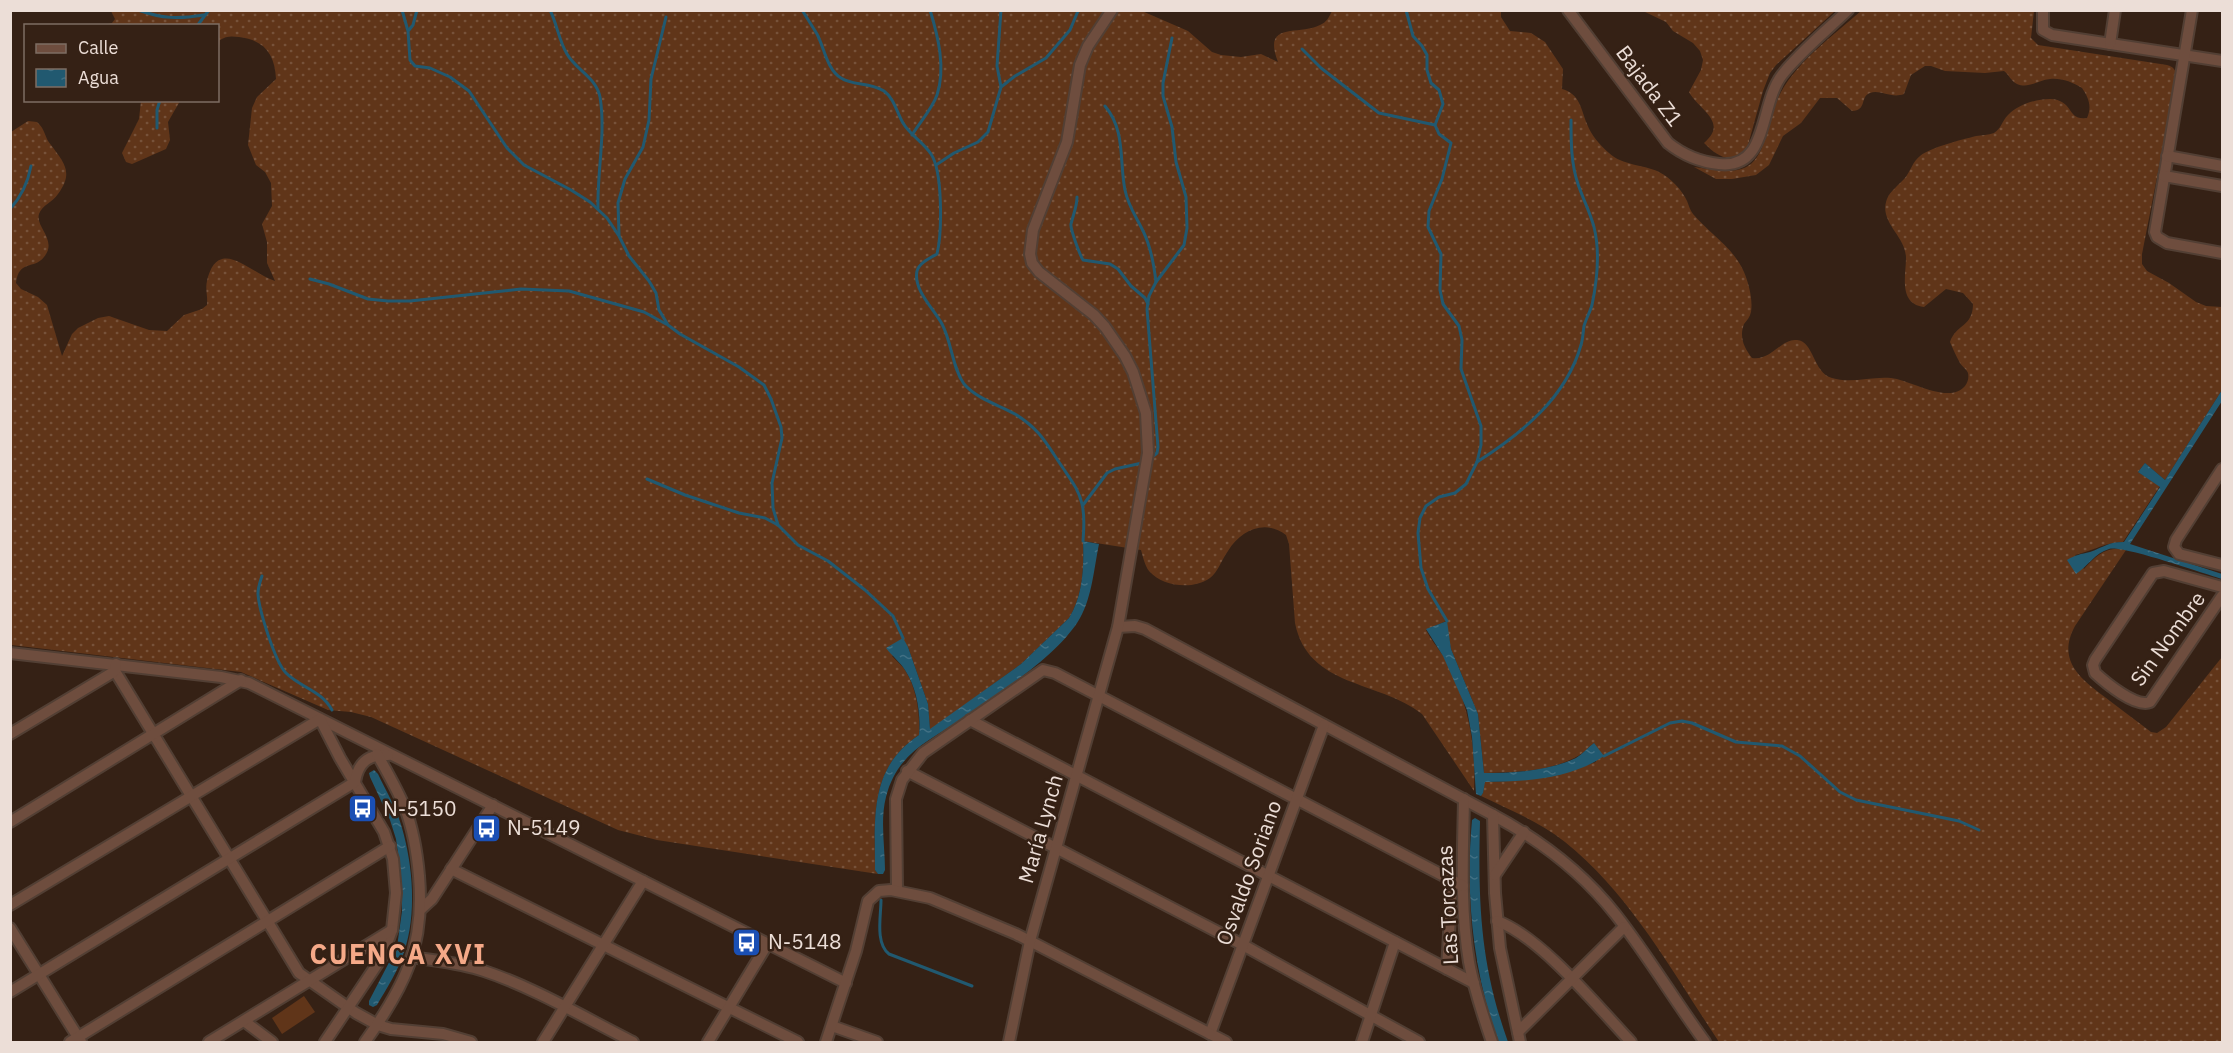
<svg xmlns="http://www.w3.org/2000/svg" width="2233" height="1053" font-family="'IBM Plex Sans',sans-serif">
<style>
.grass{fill:url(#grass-dots)}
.pitch{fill:#603519}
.water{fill:url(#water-ripples)}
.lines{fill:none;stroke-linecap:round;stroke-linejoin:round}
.stream{stroke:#215970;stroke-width:3}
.minor-casing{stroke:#523f34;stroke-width:14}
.minor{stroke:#6e4d3e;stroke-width:10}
.labels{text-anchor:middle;stroke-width:5;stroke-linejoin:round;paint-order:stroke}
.street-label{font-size:21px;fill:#ecded7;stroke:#352115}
.poi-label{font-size:21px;fill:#ecded7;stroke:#352115;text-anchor:start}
.district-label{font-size:27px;font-weight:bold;letter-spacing:1.5px;fill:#f5a988;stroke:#352115}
</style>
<defs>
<pattern id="grass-dots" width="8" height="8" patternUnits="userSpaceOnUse" patternTransform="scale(1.5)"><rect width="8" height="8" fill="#603519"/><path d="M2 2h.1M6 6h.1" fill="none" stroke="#77523a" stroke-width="1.8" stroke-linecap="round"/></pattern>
<pattern id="water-ripples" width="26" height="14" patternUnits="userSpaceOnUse" patternTransform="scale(1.5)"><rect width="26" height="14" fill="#215970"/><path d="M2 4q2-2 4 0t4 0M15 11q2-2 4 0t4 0" fill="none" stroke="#417084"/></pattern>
</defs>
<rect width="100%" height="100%" fill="#352115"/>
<g class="grass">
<path d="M690,10L1142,11L1188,31L1212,52L1221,55L1241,57L1261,54L1278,62C1262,21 1298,36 1320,25C1327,22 1329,17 1332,11H1501V17L1510,31L1531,33L1545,42L1563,69L1562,89C1580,94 1581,109 1587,124C1591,135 1600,145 1609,153C1623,166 1643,164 1659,172C1671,178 1682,190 1687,201C1689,206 1690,210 1693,214C1710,234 1733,247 1744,272C1749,284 1753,300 1751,312C1750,317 1747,320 1744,324C1739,337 1744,348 1752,358C1772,361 1781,338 1797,340C1814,341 1813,373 1832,378C1851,384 1872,376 1891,378C1911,380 1949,405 1965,386C1968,382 1969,378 1968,373C1967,370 1962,366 1960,363C1956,356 1953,349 1950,342C1956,324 1973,327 1973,304L1963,293L1946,289L1924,307C1898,304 1906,275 1906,258C1906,236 1878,222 1887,199C1890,191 1899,185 1905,178C1910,172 1913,161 1920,156C1931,147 1961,140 1976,136C1982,135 1988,135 1994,133C2001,129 2002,121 2008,115C2018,105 2035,99 2050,99C2075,100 2066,121 2087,118C2092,107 2089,98 2082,88C2072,82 2062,78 2050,79C2038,80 2029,89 2017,84C2011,81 2009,75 2004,71L1985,73L1945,71L1931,66H1925L1911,75L1904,94C1891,99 1880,89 1870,93C1860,96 1867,111 1852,111L1837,98H1820L1801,123L1783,136L1769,165L1756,175L1732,179H1716L1694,167C1710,169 1734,175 1748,166C1767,155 1770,112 1781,92C1798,61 1835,34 1861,11H2034L2031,38L2038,45L2167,65C2175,67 2177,72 2176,80L2142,254V264L2147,271L2169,283L2196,302L2206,306L2222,307V390L2165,480L2145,463L2138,472L2160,486L2123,542C2106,542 2092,551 2075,555L2084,569C2096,556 2107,545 2126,550L2075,626C2055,663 2084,681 2110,701C2123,711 2137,721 2151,732L2157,733L2166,727L2222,657V1042H1719C1673,973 1631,895 1565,842C1540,822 1510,810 1481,796L1483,793L1484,782C1524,782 1559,775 1596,762L1594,743C1588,747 1583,754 1576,757C1549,772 1513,772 1484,773L1478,714L1451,649L1446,621L1426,630C1431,640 1438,648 1444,657C1468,700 1476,742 1474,791L1422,714C1379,680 1308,688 1295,623L1289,544L1286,535C1265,519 1241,530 1228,551C1222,559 1218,572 1210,578C1193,590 1163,587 1149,571C1145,566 1143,557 1141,550L1083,541C1084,568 1083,595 1069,618L1021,664L930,730L928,704L908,647L892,656C896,661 902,665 905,670C917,689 920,714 919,735C869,768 875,818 875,870L878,874L657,840L618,830L371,717L351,712L328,710L241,672L11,645V132L28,121L37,122C46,130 44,137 51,145C64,163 74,172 58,194C53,202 42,205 39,214C35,227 58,240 44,257C34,270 19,259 16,283L21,289L38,297L47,305L62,356L72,334L78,328L98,318L109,316L149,330L167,331L184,315L202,309L207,305C208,297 205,289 207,281C218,234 251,274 275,281L267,263V242L262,224L272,206L271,183L265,172L256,165L248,145L252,108L257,97L276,79C275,54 264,40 239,37C231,36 226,36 220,40L218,56V26L104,25L112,23L115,19L111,11Z"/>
<path d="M1643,11H1835L1776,65L1770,73L1763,91L1748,145C1733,166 1719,158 1704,143C1729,122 1699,110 1689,92L1701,70L1703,60L1700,51L1693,43L1673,31L1666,22Z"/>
<path d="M141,101H180L168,122L170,140L166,149L132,164L126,162L122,153L139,119Z"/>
</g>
<path class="pitch" d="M304,996L315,1012L282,1034L272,1018Z"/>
<g class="water">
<path d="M2222,390V401L2130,544L2222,574V579C2204,574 2123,545 2109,549C2095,553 2087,567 2076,574L2067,560C2075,555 2081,554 2090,552C2104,547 2108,542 2124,542L2160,487L2138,472L2145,463L2165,480Z"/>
<path d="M1083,541L1099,544C1094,568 1092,597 1080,618C1060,654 997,695 963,718C929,741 897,753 886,797C880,820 885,847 885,870L883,874H878L875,870C875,817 869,768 919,735C921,714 917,688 905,670C900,662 892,656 886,648L903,638L908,647L928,704L930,729L1021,664L1069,618C1083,595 1084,568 1083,541Z"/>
<path d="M1447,621L1451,649L1478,714L1484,773C1513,773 1549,771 1576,758C1583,754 1588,747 1594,743L1604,756C1571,779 1523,782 1485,782L1483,793L1481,796L1476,794L1472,737L1467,710L1443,656L1426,629Z"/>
<path d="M374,770L378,774C386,791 397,809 402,828C413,866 417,915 404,952C398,971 387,988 377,1005L373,1007L369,1005V1001L397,947L402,911L401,875L396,839L390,820L370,777L369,773Z"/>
<path d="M1475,818L1480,821C1478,902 1480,964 1508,1042H1498C1473,970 1465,896 1472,820Z"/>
</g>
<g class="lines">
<g class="stream">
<path d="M138,10C163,19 178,19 204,15"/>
<path d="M402,10L408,31L410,60L415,66L430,68L450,77L469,91L507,148L524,165L571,190L590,202L607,218L619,236L629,256L649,281L656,293L659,310L668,325L680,334L739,367L764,385L771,399L781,427L782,438L772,483L773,508L778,525"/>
<path d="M550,10C557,24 559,41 567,54C576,70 596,77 600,97C606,133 597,172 598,208"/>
<path d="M802,10C807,18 812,26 817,34C824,47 827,70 841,78C853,86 869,82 884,91C894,98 897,113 903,123C910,135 923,142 931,154C943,172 942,233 937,254C930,258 919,263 917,271C913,290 934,309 942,324C952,343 952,367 964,384C977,399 999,405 1015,414C1041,430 1047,445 1063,468C1071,480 1079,490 1082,504C1085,516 1084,529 1083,541"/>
<path d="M1406,10L1413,36L1422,46L1427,55V70L1431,83L1439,90L1443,104L1435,125L1439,134L1451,143L1442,179L1429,211L1428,227L1441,254L1440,290L1443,304L1459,326L1462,340L1461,369L1481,426V445L1477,462L1466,484L1455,493L1439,497L1426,506L1420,518L1418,533L1421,568L1428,589L1447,621"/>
<path d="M197,26L209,10"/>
<path d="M409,30L413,25L417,10"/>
<path d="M1302,49L1321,68L1379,113L1435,125"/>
<path d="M1001,87L997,66L1001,10"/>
<path d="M1105,106C1126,131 1119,161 1125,190C1128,206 1137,218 1144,233C1151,248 1154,265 1156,282"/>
<path d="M157,128V110L160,100"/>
<path d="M912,135C920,122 932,109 937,95C946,68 938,36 930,10"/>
<path d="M936,165L954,153L978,142L988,132L1001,87L1015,76L1046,58L1070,30L1078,11"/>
<path d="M1077,197C1077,207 1073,215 1071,224C1070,229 1080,255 1083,260L1110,264L1118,269L1131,286L1145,298L1148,304"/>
<path d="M10,209C22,196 28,182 31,166"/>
<path d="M619,235L618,203L625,179L643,147L649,120L651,79L666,17"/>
<path d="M310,279L329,284L368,299L388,301H410L521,289L569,291L644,312L666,324"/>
<path d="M1151,458L1157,453L1158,447L1147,309L1149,296L1156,282L1184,245L1187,228L1186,197L1176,162L1172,127L1163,96V83L1172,38"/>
<path d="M1477,462C1522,433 1566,398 1581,345C1583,339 1583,332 1584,326C1586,319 1590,312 1592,305C1597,281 1600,251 1594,227C1590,212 1583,199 1578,184C1571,164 1571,141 1571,120"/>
<path d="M647,479L685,495L739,513L765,518L778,525L798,545L828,561L865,590L893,616L903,638"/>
<path d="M1083,505L1107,473L1115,469L1142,463"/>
<path d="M262,576C260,582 258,587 258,594C259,610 275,662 286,673C301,688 321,690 332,710"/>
<path d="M1604,756L1670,723L1682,721L1692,723L1736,742L1782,746L1800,756L1840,792L1856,800L1959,821L1979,830"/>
<path d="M881,900C881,916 875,943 889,954L972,986"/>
</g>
<defs>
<g id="minor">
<path d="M1568,10L1668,143C1683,155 1700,162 1719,164C1769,170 1759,105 1782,75C1800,52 1826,31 1848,10"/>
<path d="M2043,10V30L2052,35L2222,61"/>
<path d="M2192,10L2155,232L2157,237L2167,243L2222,253"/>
<path d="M2110,44L2115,10"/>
<path d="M2167,156L2222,166"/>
<path d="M2164,176L2222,186"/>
<path d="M2222,469L2176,540L2174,547L2179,554L2222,565"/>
<path d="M2222,587L2164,571L2153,573L2095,660L2093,665L2095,673C2106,683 2136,708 2150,702L2222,596"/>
<path d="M1118,627L1135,626L1145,629L1493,815C1540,840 1583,873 1616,915C1648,956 1675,1001 1705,1042"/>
<path d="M10,653L221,677L249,683L846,983"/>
<path d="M115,671L299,973L356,1013L378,1025L391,1029L443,1034L471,1042"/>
<path d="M970,720L1474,983"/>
<path d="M10,734L115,671L116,664"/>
<path d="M907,771L1243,945L1419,1042"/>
<path d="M1464,799C1463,853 1460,908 1469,962C1474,989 1483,1016 1492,1042"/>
<path d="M1493,815L1495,893L1500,948L1520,1042"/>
<path d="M10,822L241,680"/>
<path d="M451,869L798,1042"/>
<path d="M1495,875L1524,832"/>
<path d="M897,890L896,799L902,780L923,753L1043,670L1055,673L1463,886"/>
<path d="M10,905L320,719L340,758L384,832L393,859L396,893L392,930L382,957L325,1042"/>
<path d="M421,909L432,899L493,805"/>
<path d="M1497,921C1541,937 1598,1007 1631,1042"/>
<path d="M10,928L81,1042"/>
<path d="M412,957C436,961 461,963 484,971C533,987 587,1019 633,1042"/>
<path d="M1447,969L1452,880"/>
<path d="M10,992L355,782C358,763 368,754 388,755"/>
<path d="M244,1021L272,1042"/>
<path d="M832,1026L877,1042"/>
<path d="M1518,1032L1624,927"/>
<path d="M1210,1034L1324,725"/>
<path d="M70,1042L390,846"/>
<path d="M209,1042L392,930"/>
<path d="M365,1042C405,986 425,946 419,876C417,853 413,829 405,808C397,789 387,772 377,754"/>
<path d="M543,1042L643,881"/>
<path d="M708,1042L768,943"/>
<path d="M826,1042L856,951L868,901L879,891L891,890L930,898L1016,934L1226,1042"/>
<path d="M1009,1042L1030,941L1118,627L1148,453L1146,413L1133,372L1125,356L1105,327L1094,315L1039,272L1032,263L1030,254L1033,230L1067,142L1080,65L1088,46L1112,10"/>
<path d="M1362,1042L1395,942"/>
</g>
</defs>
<use href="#minor" class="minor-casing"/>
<use href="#minor" class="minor"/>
</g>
<defs>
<symbol id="bus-square" viewBox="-11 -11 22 22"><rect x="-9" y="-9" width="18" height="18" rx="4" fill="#1a4fb4" stroke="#352115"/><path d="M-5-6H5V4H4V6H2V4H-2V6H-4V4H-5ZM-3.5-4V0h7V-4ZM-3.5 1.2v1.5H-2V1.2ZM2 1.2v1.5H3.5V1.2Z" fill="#fff"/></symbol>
</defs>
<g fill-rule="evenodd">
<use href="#bus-square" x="346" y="792" width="33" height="33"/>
<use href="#bus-square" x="470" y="812" width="33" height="33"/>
<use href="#bus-square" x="730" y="926" width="33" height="33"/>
</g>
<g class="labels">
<g class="street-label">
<text transform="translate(1649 86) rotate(53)" y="7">Bajada Z1</text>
<text transform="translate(2168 639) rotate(-54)" y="7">Sin Nombre</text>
<text transform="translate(1041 829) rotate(-74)" y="7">María Lynch</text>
<text transform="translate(1249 873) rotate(-70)" y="7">Osvaldo Soriano</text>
<text transform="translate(1448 905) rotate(-93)" y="7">Las Torcazas</text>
</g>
<g class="poi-label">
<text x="383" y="816">N-5150</text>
<text x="507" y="835">N-5149</text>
<text x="768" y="949">N-5148</text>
</g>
<g class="district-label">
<text x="398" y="964">CUENCA XVI</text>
</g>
</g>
<rect width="2233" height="1053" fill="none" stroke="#ecded7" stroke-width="24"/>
<rect x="24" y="24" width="195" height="78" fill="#352115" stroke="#7e6d63" stroke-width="1.5"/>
<rect x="36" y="44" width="30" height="9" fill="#6e4d3e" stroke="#7e6d63" stroke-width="1.5"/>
<text x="78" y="54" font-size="18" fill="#ecded7">Calle</text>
<rect x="36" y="69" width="30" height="18" fill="url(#water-ripples)" stroke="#7e6d63" stroke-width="1.5"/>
<text x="78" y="84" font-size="18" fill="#ecded7">Agua</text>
</svg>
